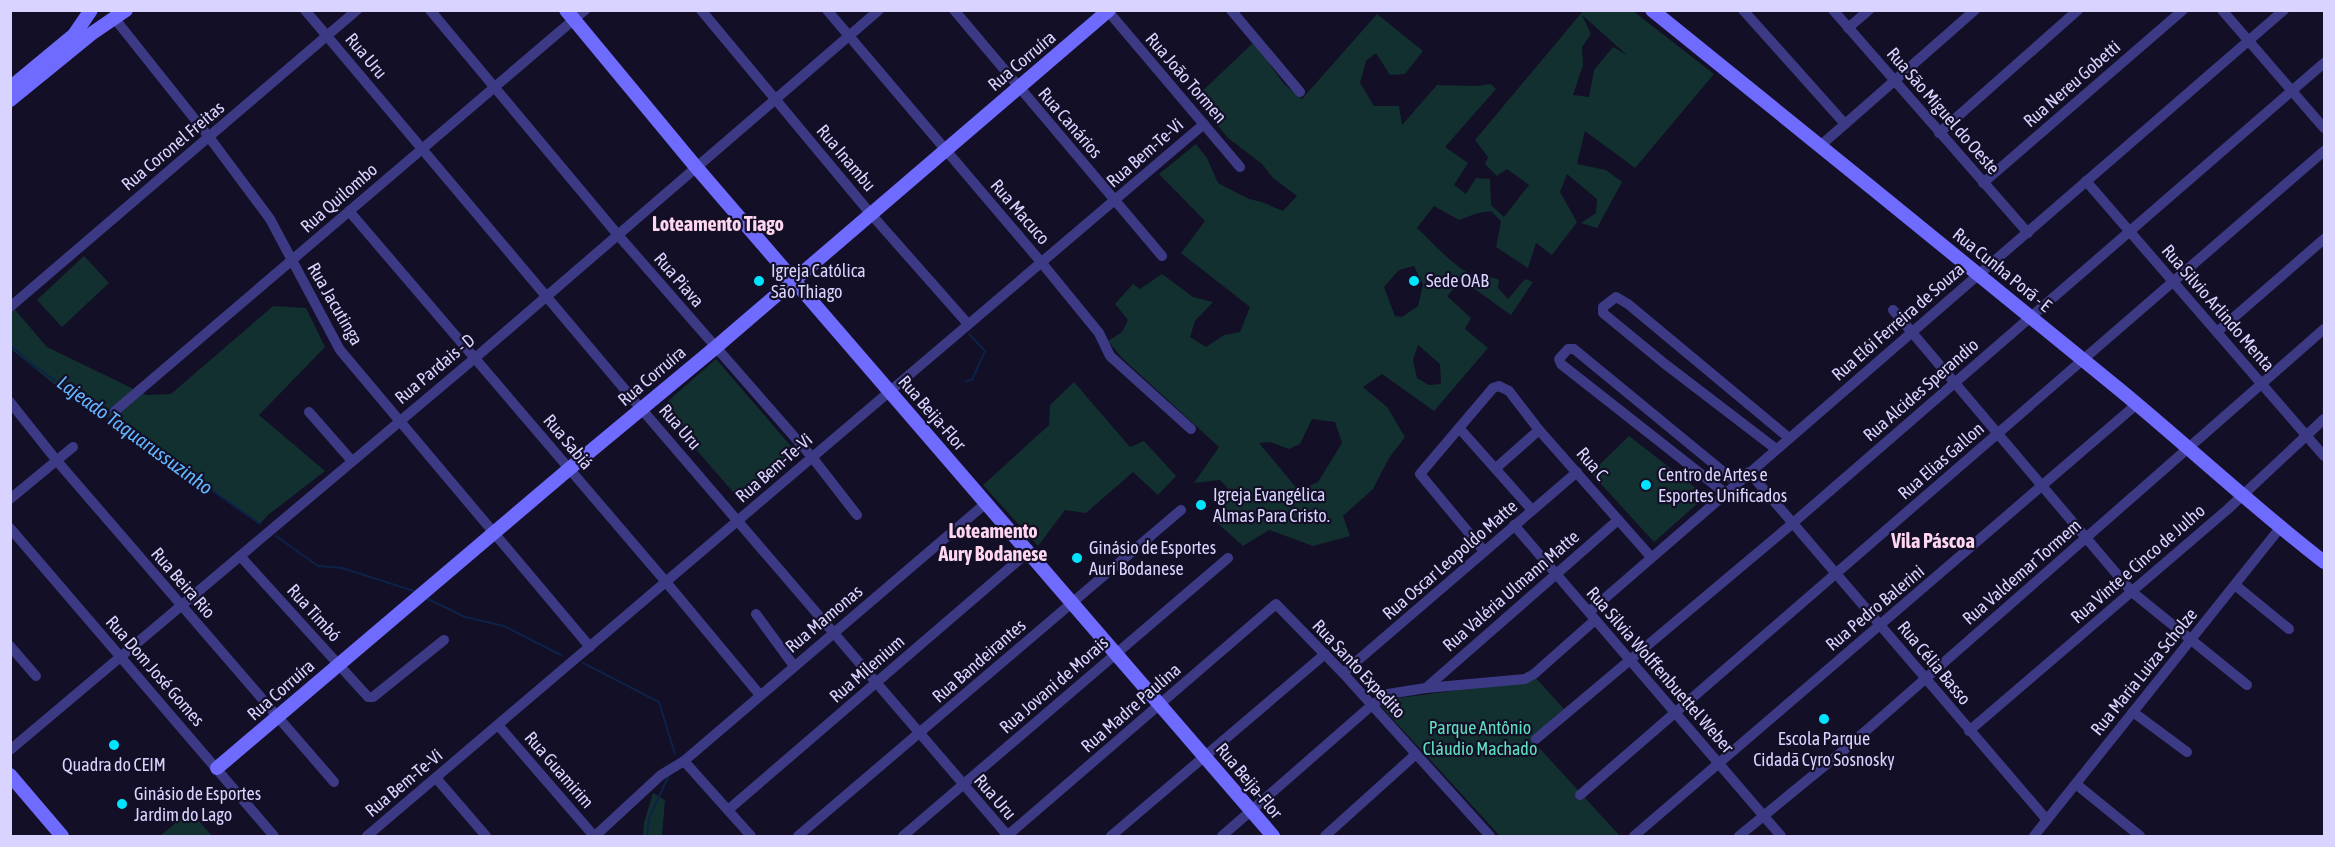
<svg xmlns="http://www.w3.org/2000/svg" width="2335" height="847" font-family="'Asap Condensed',sans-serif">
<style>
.green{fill:#12302f;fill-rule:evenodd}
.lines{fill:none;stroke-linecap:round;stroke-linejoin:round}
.stream{stroke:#0c2248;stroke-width:2}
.street{stroke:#3d3a85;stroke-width:10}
.secondary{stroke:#6f6bff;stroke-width:14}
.poi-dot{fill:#00e5ff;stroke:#130f26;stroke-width:2}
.labels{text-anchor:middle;stroke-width:4.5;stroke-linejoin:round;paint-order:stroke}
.street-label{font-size:18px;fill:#d9d4ff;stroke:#130f26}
.poi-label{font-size:18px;fill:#d9d4ff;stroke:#130f26;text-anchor:start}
.park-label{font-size:18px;fill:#5fe0c0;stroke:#130f26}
.neighbourhood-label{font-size:20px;font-weight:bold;fill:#ffd6f0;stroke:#130f26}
.water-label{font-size:20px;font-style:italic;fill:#62b6ff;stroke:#130f26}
</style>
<rect width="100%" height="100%" fill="#130f26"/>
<g class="green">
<path d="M1583,11H1633L1714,74L1635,168L1585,131L1577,164L1606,170L1622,182L1597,228L1581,223L1596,213L1597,199L1567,174L1560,192L1577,222L1552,255L1536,243L1528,268L1496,247L1501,221L1491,211L1478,213L1459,220L1434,206L1417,228C1432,242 1453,266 1472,275C1480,279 1490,275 1499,280L1498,288L1508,299L1525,279L1533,282L1511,315L1462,280L1447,296L1471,318L1465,329L1488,348L1434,411L1382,374L1363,387L1387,407L1405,437L1389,458L1373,489L1343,516L1350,536L1313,546L1269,530L1243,546L1214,520L1232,493L1220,480L1194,483L1219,447L1122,358L1108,341L1122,332L1128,320L1115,304L1133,284L1140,289L1162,274L1193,297L1213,302L1195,321L1190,337L1206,347L1224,335L1240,332L1250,307L1181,253L1205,221L1159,174L1196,144L1207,158L1218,183L1249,199L1262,202L1283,211L1297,196L1273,178L1262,164L1228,138L1195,98L1254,42L1284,84L1302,99L1377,14L1423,51L1405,74L1390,75L1376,53L1366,61L1360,83L1374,106H1399L1402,125L1437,85L1477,86L1491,84L1496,89L1445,147L1468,163L1454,185L1466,194L1476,178L1490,179L1491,205L1504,217L1529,185L1507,169L1497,176L1485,164L1488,157L1475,140ZM1582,15L1627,55L1613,47L1594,70L1589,97L1573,95L1583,65L1582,47L1591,34ZM1414,266L1423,285L1418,306L1402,317L1395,316L1384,287L1399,270ZM1418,345L1440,364L1441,384L1429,385L1417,378L1413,360ZM1312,419L1335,422L1342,443L1318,482L1299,491L1259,443L1270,442L1289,449L1300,444Z"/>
<path d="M84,256L109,283L62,327L37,300Z"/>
<path d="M10,304L47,347L146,395L171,394L273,306L306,308L325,347L259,415L325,471L268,515L260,524L64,386L54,384L11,349Z"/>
<path d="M716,359L796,452L740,500L660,408Z"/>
<path d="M1074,382L1130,447L1144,441L1176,476L1158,495L1133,472L1086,513L1065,510L1038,546L983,485L1049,425L1050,405Z"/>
<path d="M1629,436L1706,496L1654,542L1591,473Z"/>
<path d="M1535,677L1564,709L1531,739L1620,836H1500L1379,704L1384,700L1531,680Z"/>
<path d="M653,793L665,800L662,836H643L644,823Z"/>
<path d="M190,811L212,836H160Z"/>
</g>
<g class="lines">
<g class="stream">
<path d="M10,345L33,365L260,524"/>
<path d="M966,381L972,380L985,351L969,334"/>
<path d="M276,536L318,566L342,568L414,591"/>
<path d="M428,599L465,617L504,626L561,655"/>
<path d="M583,663L659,702L675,754"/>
<path d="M647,836L649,818L669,775"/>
</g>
<g class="street">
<path d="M305,10L632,398L1008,836"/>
<path d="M430,10L618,235L812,457L857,515"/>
<path d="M701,10L870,213L968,324"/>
<path d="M827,10L1041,262L1099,333L1110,356L1191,429"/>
<path d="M954,10L1162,256"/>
<path d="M1107,10L1240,167"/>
<path d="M1231,10L1300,92"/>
<path d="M1743,10L1845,124"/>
<path d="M1833,10L2028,233"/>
<path d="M2222,10L2324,128"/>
<path d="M115,19L209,137L270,219L340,350L590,647"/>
<path d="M1848,28L1869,10"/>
<path d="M1939,133L2078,10"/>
<path d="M1820,146L1975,10"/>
<path d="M2086,181L2324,456"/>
<path d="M1983,183L2183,10"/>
<path d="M349,211L666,582L760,695"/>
<path d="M10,307L357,10"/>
<path d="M1893,310L2132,592L2247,685"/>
<path d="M2217,332L2324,239"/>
<path d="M10,402L57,461L334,782"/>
<path d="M115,411L585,10"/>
<path d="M309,412L352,461"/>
<path d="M1460,429L1532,510"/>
<path d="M1776,449L1665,364L1603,313V307L1616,297L1628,304L1789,438"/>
<path d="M1496,468L1539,430"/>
<path d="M1749,472L2047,820"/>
<path d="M1725,493L1561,364L1559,359L1568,349H1574L1737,483"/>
<path d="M10,499L73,447"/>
<path d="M1514,525L1781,836"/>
<path d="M10,528L274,836"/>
<path d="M1484,551L1420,474L1493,388L1499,386L1509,391L1539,430L1651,557"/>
<path d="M240,556L368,697H373L444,640"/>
<path d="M2235,585L2289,629"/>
<path d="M1589,612L2284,10"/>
<path d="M756,614L794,666"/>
<path d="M10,646L36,676"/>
<path d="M1343,673L1577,472"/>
<path d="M1426,688L1618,520"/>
<path d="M2133,712L2187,752"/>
<path d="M498,725L594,836"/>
<path d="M1969,731L2228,509L2324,419"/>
<path d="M1536,739L1793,523L2324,63"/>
<path d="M10,750L475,358L879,10"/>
<path d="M684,761L751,836"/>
<path d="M436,778L486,836"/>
<path d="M2076,784L2140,836"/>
<path d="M1580,795L2324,151"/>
<path d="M728,810L1028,552"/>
<path d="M367,836L1204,124"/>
<path d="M595,836L661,775L684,761L985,504"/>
<path d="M798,836L1181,510"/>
<path d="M903,836L1228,558"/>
<path d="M1007,836L1276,604L1343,673L1490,836"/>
<path d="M1111,836L1325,654"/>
<path d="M1222,836L1372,705L1388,694L1426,688L1525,679L1534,674L1595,620"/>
<path d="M1325,836L1416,754"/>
<path d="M1634,836L2137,404"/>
<path d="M1739,836L1844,750L2324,329"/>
<path d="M2034,836L2280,528"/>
</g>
<g class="secondary">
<path d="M566,10L696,167L1273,836"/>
<path d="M1652,10C1808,136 1965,263 2120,390C2189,447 2254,508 2324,562"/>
<path d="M10,88L74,35L91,10"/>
<path d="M10,100L91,34L126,10"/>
<path d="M217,768L569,469L716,347L1109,10"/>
<path d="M10,775L62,836"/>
</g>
</g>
<g class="poi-dot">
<circle cx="759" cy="281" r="6"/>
<circle cx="1414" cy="281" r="6"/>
<circle cx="1646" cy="485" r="6"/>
<circle cx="1201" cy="505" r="6"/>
<circle cx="1077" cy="558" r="6"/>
<circle cx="1824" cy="719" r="6"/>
<circle cx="114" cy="745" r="6"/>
<circle cx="122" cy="804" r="6"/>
</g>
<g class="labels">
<g class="street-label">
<text transform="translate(366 56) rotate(50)" y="6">Rua Uru</text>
<text transform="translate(1022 61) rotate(-40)" y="6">Rua Corruíra</text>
<text transform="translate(1186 78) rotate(49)" y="6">Rua João Tormen</text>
<text transform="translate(2072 84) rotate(-41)" y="6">Rua Nereu Gobetti</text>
<text transform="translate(1943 111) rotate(49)" y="6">Rua São Miguel do Oeste</text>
<text transform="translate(1070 123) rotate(49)" y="6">Rua Canários</text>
<text transform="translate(173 146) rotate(-40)" y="6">Rua Coronel Freitas</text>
<text transform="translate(1145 153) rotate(-41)" y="6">Rua Bem-Te-Vi</text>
<text transform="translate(846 158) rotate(50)" y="6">Rua Inambu</text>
<text transform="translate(339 198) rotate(-41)" y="6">Rua Quilombo</text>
<text transform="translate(1020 212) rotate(49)" y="6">Rua Macuco</text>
<text transform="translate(2002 270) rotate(39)" y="6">Rua Cunha Porã - E</text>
<text transform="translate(679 280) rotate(49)" y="6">Rua Piava</text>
<text transform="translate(335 304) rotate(60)" y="6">Rua Jacutinga</text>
<text transform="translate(2218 308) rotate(49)" y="6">Rua Silvio Arlindo Menta</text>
<text transform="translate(1898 322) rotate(-41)" y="6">Rua Elói Ferreira de Souza</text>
<text transform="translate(435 369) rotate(-40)" y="6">Rua Pardais - D</text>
<text transform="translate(652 376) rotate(-40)" y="6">Rua Corruíra</text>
<text transform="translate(1921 390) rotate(-41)" y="6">Rua Alcides Sperandio</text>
<text transform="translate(932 413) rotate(49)" y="6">Rua Beija-Flor</text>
<text transform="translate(680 427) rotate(49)" y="6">Rua Uru</text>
<text transform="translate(568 442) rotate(50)" y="6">Rua Sabiá</text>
<text transform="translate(1941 461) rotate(-41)" y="6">Rua Elias Gallon</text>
<text transform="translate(1592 464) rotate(49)" y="6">Rua C</text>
<text transform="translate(774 468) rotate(-41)" y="6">Rua Bem-Te-Vi</text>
<text transform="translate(1450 560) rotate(-41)" y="6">Rua Oscar Leopoldo Matte</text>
<text transform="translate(2138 564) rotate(-41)" y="6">Rua Vinte e Cinco de Julho</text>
<text transform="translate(2022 572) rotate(-41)" y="6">Rua Valdemar Tormem</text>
<text transform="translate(183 583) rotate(49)" y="6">Rua Beira Rio</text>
<text transform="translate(1511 591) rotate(-41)" y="6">Rua Valéria Ulmann Matte</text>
<text transform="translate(1875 608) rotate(-40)" y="6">Rua Pedro Balerini</text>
<text transform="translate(314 613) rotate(48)" y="6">Rua Timbó</text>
<text transform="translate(824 619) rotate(-40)" y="6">Rua Mamonas</text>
<text transform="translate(979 661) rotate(-41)" y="6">Rua Bandeirantes</text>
<text transform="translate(1934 663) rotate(50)" y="6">Rua Célia Basso</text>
<text transform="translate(867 669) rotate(-41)" y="6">Rua Milenium</text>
<text transform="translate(1359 669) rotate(47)" y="6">Rua Santo Expedito</text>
<text transform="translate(1660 670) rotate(49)" y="6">Rua Silvia Wolffenbuettel Weber</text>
<text transform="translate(155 671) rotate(49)" y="6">Rua Dom José Gomes</text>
<text transform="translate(2144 672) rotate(-51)" y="6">Rua Maria Luiza Scholze</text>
<text transform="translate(1054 685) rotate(-41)" y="6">Rua Jovani de Morais</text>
<text transform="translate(281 690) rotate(-41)" y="6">Rua Corruíra</text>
<text transform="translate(1131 708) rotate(-41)" y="6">Rua Madre Paulina</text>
<text transform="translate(559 770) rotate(49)" y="6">Rua Guamirim</text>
<text transform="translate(1249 781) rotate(50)" y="6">Rua Beija-Flor</text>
<text transform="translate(404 783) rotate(-40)" y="6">Rua Bem-Te-Vi</text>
<text transform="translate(995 797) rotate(49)" y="6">Rua Uru</text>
</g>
<g class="poi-label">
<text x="771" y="277">Igreja Católica<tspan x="771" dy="21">São Thiago</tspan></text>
<text x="1426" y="287">Sede OAB</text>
<text x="1658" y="481">Centro de Artes e<tspan x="1658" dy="21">Esportes Unificados</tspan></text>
<text x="1213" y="501">Igreja Evangélica<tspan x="1213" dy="21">Almas Para Cristo.</tspan></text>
<text x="1089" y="554">Ginásio de Esportes<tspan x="1089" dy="21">Auri Bodanese</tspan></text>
<text x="1824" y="745" text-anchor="middle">Escola Parque<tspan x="1824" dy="21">Cidadã Cyro Sosnosky</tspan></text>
<text x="114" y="771" text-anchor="middle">Quadra do CEIM</text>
<text x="134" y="800">Ginásio de Esportes<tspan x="134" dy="21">Jardim do Lago</tspan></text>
</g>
<g class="park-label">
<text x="1480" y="734">Parque Antônio<tspan x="1480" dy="21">Cláudio Machado</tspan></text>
</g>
<g class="neighbourhood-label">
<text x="718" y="231">Loteamento Tiago</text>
<text x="993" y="538">Loteamento<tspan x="993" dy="23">Aury Bodanese</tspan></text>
<text x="1933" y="548">Vila Páscoa</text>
</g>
<g class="water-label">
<text transform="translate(135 435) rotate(36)" y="7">Lajeado Taquarussuzinho</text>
</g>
</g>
<rect width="2335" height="847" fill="none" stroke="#d9d4ff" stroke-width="24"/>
</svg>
